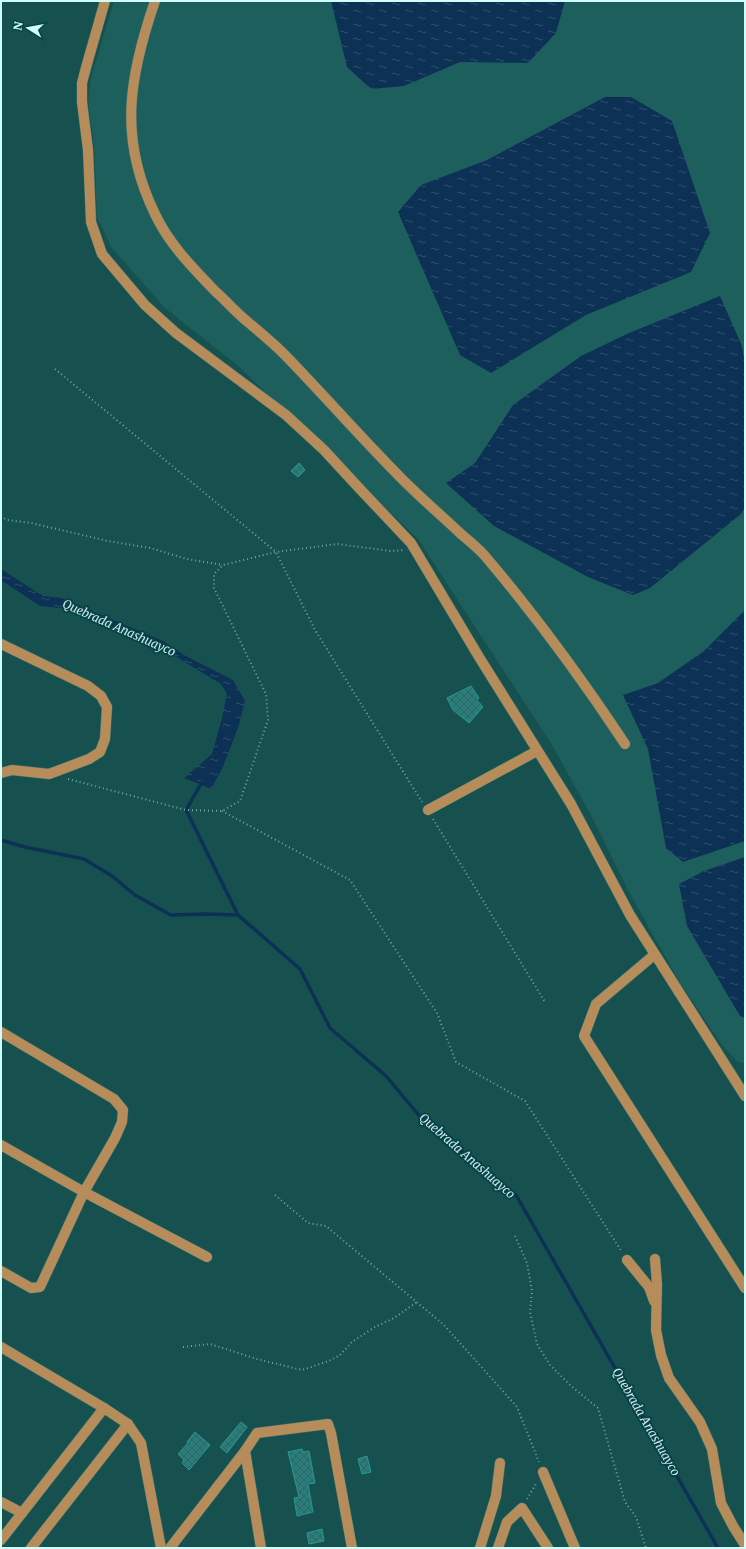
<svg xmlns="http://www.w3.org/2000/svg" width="746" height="1549" font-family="Merriweather,serif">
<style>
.built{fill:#1d5f5c}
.water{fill:url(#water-ripples)}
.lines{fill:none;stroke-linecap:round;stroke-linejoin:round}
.stream{stroke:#0c3154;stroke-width:3.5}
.building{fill:url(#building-cross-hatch);stroke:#249a95}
.minor-casing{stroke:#37706e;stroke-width:11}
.path{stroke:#70a7a4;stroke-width:2;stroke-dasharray:1 3;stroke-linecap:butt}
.minor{stroke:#b58c5a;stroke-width:10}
.labels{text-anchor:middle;stroke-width:4;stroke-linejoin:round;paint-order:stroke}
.water-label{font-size:12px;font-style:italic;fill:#d3e4f6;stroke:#054644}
</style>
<defs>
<pattern id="water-ripples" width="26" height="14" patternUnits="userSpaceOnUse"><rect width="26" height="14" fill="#0c3154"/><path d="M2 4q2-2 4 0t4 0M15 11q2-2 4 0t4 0" fill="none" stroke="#2e506e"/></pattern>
<pattern id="building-cross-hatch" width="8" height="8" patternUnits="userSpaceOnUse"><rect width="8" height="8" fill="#297d7a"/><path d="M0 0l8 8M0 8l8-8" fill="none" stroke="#346462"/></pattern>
</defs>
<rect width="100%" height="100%" fill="#16514f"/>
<path class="built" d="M114,1H745V1064L737,1061L722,1045L679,981L629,892L592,817L552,745L418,539L237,365L165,308L111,247L97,217L94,144L88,101L91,78Z"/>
<g class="water">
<path d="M331,1H565L556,33L528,63L460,62L404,86L371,89L347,67Z"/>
<path d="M605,97H631L672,121L710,233L691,272L586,315L491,373L460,355L398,212L421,185L487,160Z"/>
<path d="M720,296L742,346L745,367V507L741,514L650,588L633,595L588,577L494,526L446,483L475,463L513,405L581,356L629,333Z"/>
<path d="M1,569L43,596L62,598L163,641L184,655L233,680L245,701L238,728L222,769L211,789L184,778L212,754L222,718L227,694L221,684L160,647L61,608L40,606L1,580Z"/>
<path d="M745,610V841L683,862L666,848L648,749L623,695L658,683L704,651Z"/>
<path d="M745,857V1018L740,1016L687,926L679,884L704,871Z"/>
</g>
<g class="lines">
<g class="stream">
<path d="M202,782L186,810L238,915L300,969L330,1028L386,1076L422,1119L516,1195L718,1548"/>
<path d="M1,840L25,847L84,859L112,876L135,895L171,915L206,914L238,915"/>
</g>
</g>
<g class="building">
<path d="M299,463L305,470L298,477L291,471Z"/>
<path d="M471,686L479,698L477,700L483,707L469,723L453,710L447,698Z"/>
<path d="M241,1422L247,1427L227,1453L220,1447Z"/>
<path d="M195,1432L210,1445L189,1470L182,1463L184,1460L178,1454L188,1443L187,1442Z"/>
<path d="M302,1449L303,1452L309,1451L315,1483L308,1484L313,1512L297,1516L294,1498L299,1497L288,1452Z"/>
<path d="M367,1456L371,1472L362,1474L358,1459Z"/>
<path d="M322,1529L324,1541L309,1544L307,1533Z"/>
</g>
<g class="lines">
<defs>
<g id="minor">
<path d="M105,1L87,64L82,83V102L88,150L91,222L102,254L145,305L176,333L286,415L324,450L359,488L411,543L479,657L571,804L630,915L745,1096"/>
<path d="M155,1C129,77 118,138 155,214C169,244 192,267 215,291C224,299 233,309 242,317C256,329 271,341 284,354C324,395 362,439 403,480C422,499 442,516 461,534C469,541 478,548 485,556C536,616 582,679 625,744"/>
<path d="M1,644L88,686L101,696L107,707L105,739L100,752L89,759L49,774L12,770L1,773"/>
<path d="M428,810L537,751"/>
<path d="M654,955L596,1004L584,1036L745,1288"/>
<path d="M1,1032L114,1099L123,1110L122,1122L115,1138L84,1192L40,1287L31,1288L1,1271"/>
<path d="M1,1145L84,1192L207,1257"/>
<path d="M655,1259L657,1284L656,1330L661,1355L669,1378L700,1422L712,1449L721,1503L733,1526L745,1545"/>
<path d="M627,1260L649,1287L654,1301"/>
<path d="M1,1347L104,1408L128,1424L141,1443L161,1548"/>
<path d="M245,1451L261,1548"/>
<path d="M543,1472L575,1548"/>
<path d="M1,1502L22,1513"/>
<path d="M1,1540L104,1408"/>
<path d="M31,1548L128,1424"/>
<path d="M170,1548L245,1451L257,1433L328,1424L331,1433L352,1548"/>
<path d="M480,1548L496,1496L500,1463"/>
<path d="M498,1548L507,1522L522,1508L548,1548"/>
</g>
</defs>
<use href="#minor" class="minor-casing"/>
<g class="path">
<path d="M55,369L276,552L315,630L422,802"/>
<path d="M1,516L7,520L31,523L108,541L150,548L187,559L223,565"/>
<path d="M68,779L186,810L222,811L240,801L268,720L266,694L214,588V574L223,565L276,552L337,544L391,551L403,550"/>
<path d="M222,811L350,880L437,1013L456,1062L525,1101L622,1252"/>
<path d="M433,819L545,1002"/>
<path d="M275,1195L308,1223L326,1226L444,1325L517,1407L539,1462"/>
<path d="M515,1236L527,1263L532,1291L530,1312L537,1344L550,1365L571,1386L598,1408L625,1502L636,1517L646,1548"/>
<path d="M183,1347L210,1344L257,1359L302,1370L329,1361L340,1355L352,1342L375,1327L394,1318L417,1302"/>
<path d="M527,1499L536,1484"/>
</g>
<use href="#minor" class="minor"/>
</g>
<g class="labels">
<g class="water-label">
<text transform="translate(119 628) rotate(24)" y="4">Quebrada Anashuayco</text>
<text transform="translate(467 1156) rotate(41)" y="4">Quebrada Anashuayco</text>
<text transform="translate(646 1422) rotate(60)" y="4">Quebrada Anashuayco</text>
</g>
</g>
<rect width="746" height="1549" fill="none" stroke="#cefffb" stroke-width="4"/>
<g transform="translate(28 28) rotate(281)" stroke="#054644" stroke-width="3" paint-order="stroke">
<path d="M0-3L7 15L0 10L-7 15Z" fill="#cefffb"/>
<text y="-6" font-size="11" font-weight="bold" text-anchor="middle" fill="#cefffb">N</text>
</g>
</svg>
